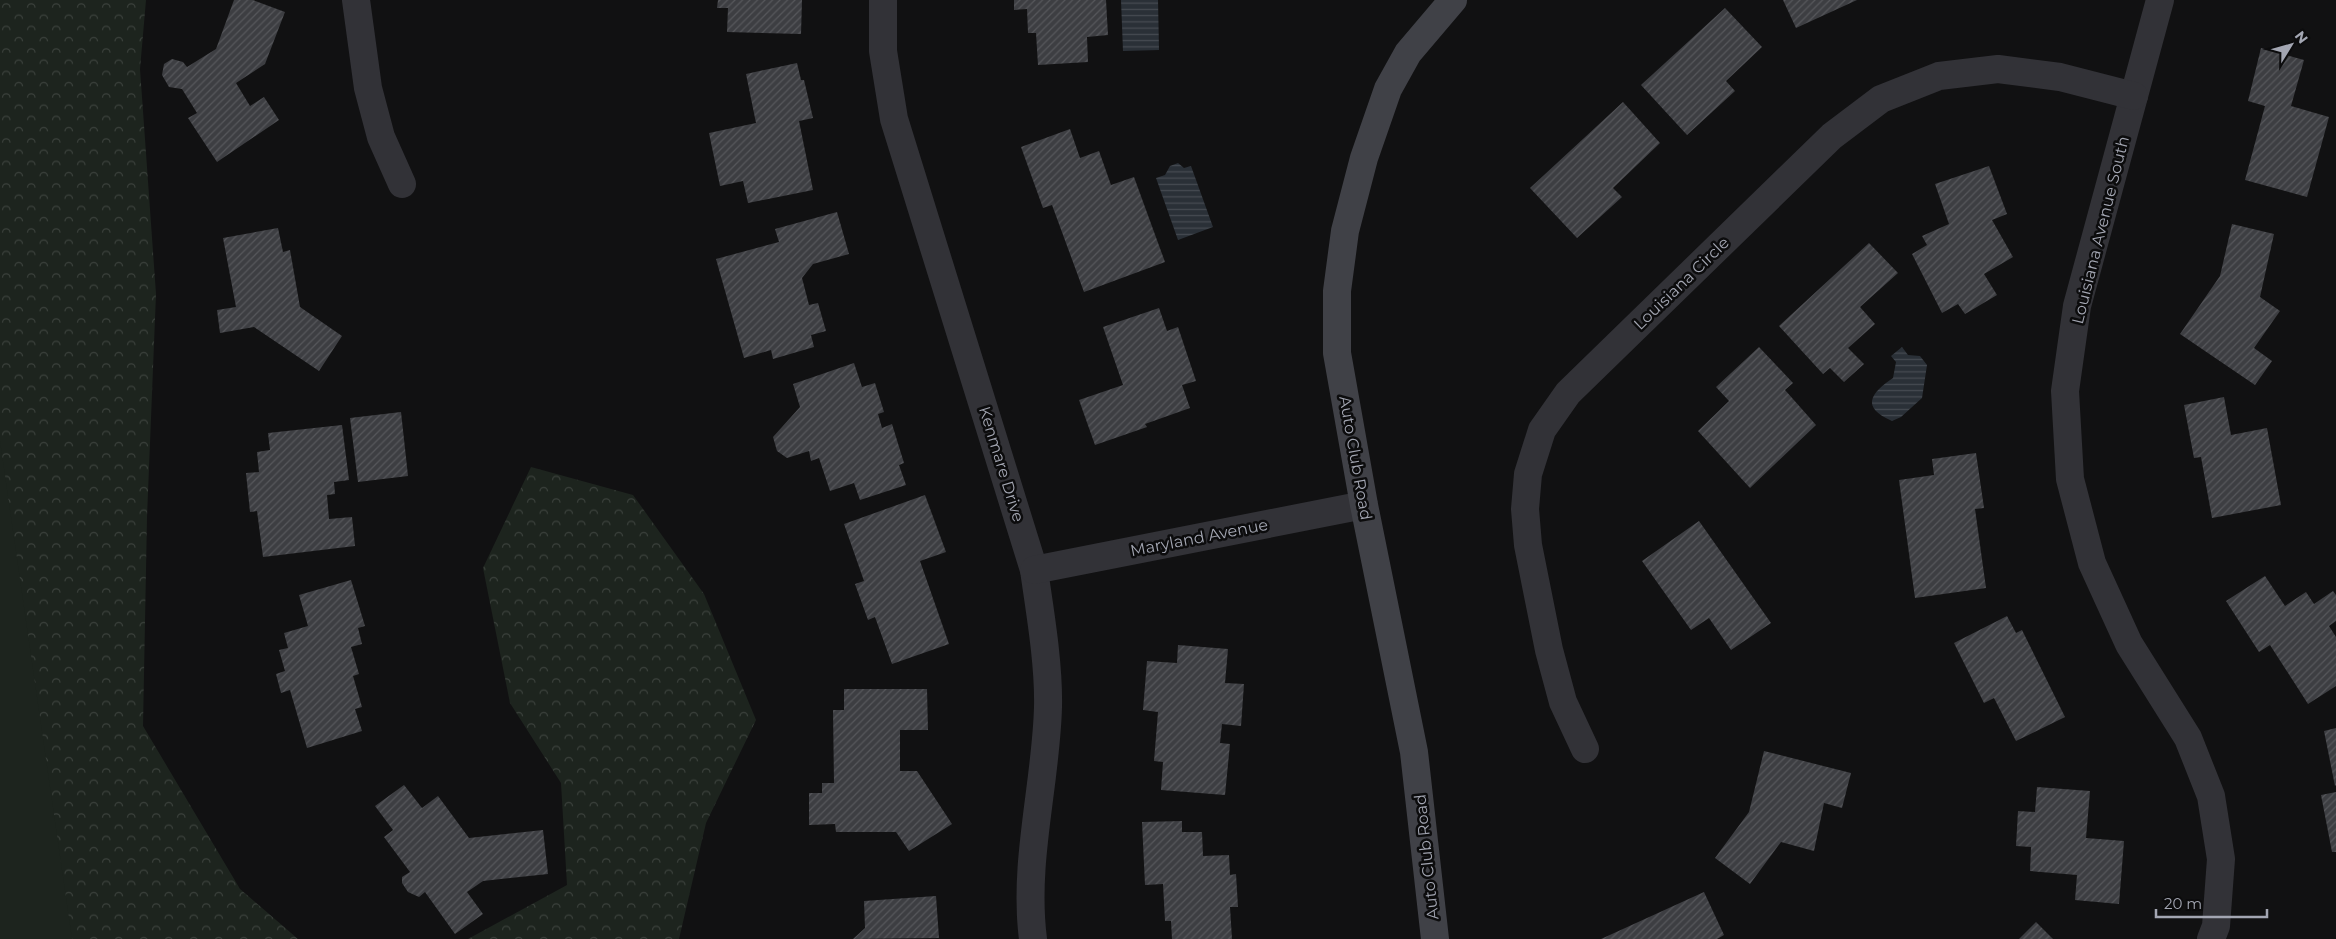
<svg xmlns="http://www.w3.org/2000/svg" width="2336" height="939" font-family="Montserrat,sans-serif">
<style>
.forest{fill:url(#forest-crowns)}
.park{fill:#1d241e}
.water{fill:url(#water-rules)}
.building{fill:url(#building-hatch)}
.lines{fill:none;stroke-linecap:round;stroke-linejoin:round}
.street{stroke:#323237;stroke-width:28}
.secondary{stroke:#404147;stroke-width:28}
.labels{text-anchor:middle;stroke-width:5;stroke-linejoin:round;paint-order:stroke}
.street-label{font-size:16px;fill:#a3a6b2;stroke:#0c0c0d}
</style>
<defs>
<pattern id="forest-crowns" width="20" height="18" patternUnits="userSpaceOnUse" patternTransform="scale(1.25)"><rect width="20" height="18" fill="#1d241e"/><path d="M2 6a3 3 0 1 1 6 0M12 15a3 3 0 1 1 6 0" fill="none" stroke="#3b413c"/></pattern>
<pattern id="water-rules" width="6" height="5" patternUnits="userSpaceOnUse" patternTransform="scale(1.25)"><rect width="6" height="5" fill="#2a3037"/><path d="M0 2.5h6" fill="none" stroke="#464b52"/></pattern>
<pattern id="building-hatch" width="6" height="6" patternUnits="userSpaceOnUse" patternTransform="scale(1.25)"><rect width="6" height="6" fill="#3d3e42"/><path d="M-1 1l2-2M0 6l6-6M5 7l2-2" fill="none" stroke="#56575b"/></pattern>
</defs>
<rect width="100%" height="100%" fill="#111112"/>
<g class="forest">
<path d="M0,0H146L140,69L156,294L147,517L143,726L240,889L298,939H0Z"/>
<path d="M531,467L633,495L704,594L756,720L706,823L679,939H468L567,885L561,783L510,703L483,568Z"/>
</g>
<path class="park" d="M0,441L72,939H0Z"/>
<g class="water">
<path d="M1121,0H1158L1159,50L1123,51Z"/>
<path d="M1178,163L1184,168L1191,166L1213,227L1178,240L1156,178L1165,175L1170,166Z"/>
<path d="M1902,347L1908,355L1920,356L1927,365L1922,398L1901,417L1892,421C1860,407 1871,393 1893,378L1896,362L1891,356Z"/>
</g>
<g class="building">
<path d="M234,0H253L285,12L265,64L236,83L250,106L264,97L279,120L217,162L188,118L197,113L182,89L169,87L162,75L164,64L172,59L183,62L187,67L216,49Z"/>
<path d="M718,0H802L801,34L727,32L728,8H717Z"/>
<path d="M1014,0H1106L1108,35L1087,37L1088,62L1038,65L1036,33H1028L1027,9L1014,10Z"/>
<path d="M1783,0H1857L1796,28Z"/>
<path d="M1725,8L1762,47L1726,81L1735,91L1687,135L1641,85Z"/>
<path d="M2261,48L2304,60L2291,106L2329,117L2307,197L2245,180L2265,106L2248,101Z"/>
<path d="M797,63L801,80H804L813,118L799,121L813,190L748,203L743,181L720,186L709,133L756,123L746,74Z"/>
<path d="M1623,102L1660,143L1613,188L1622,197L1577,238L1530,188Z"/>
<path d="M1070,129L1080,158L1099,151L1111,185L1134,177L1165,262L1084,292L1052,205L1043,208L1021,147Z"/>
<path d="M1989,166L2007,214L1992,220L2013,257L1984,274L1997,295L1965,314L1958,304L1942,313L1912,254L1927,245L1922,236L1949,224L1935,184Z"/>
<path d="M837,212L849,254L813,264L802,278L809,305L818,303L826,331L811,335L814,347L773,359L771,350L744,358L716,259L779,242L775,229Z"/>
<path d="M2232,224L2274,234L2260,297L2280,311L2254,348L2272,361L2255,385L2180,334L2220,276Z"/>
<path d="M278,228L283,252L290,250L300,307L342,336L319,371L254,327L220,333L217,310L236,307L223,238Z"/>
<path d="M1869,243L1898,273L1860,307L1875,324L1848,348L1864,364L1844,382L1830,368L1823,374L1779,326Z"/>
<path d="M1159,308L1167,331L1178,327L1196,381L1182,385L1190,408L1145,424L1147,427L1095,445L1079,400L1123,385L1103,327Z"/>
<path d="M1759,347L1793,383L1785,390L1816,425L1750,488L1698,431L1729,401L1716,387Z"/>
<path d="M854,363L862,387L875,383L884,412L878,414L882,428L892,424L904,463L899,465L906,485L860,500L854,483L830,491L819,458L811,461L809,451L787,458L777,451L773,437L800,407L793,384Z"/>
<path d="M2224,397L2231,435L2267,428L2281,505L2212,518L2201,457L2194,458L2184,405Z"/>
<path d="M401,412L408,476L358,482L350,418Z"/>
<path d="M342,425L349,480L334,482L335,494L327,495L329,519L352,517L355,546L263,557L257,511L250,512L246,473L259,472L257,452L270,450L268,433Z"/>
<path d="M1976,453L1984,508L1975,509L1986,588L1915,598L1899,480L1934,475L1932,459Z"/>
<path d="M925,495L946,552L920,561L949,644L892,664L875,617L868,620L855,584L864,581L844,524Z"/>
<path d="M1699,521L1771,623L1731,650L1709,618L1691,630L1642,561Z"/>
<path d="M2265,576L2285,606L2306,592L2314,604L2333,591L2336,595V621L2329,626L2336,637V686L2308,704L2270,645L2259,652L2226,601Z"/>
<path d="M351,580L365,626L358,628L362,644L351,647L359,674L353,676L362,707L355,709L362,731L307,748L290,690L281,693L276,674L285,671L279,650L288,648L284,633L308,626L299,595Z"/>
<path d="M2007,616L2016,633L2022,630L2065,717L2016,741L1994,698L1984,703L1954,643Z"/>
<path d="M1178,645L1228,649L1225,683L1244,684L1241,726L1222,724L1220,743L1230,744L1225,795L1161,790L1163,762L1154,761L1158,712L1143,710L1147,661L1177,663Z"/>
<path d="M844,689H927L928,730H900V771H917L952,824L909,851L896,832H836L835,824L809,825V793H822V783H834L833,710H844Z"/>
<path d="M2336,728V785L2335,786L2324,731Z"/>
<path d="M1764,751L1851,773L1842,808L1824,803L1814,851L1781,842L1750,884L1715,858L1749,812Z"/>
<path d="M404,785L422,808L438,796L469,838L543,830L548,874L483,881L467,892L483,914L455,934L425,892L419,897L408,892L402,883V877L410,872L384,837L393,830L375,806Z"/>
<path d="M2037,787L2090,791L2086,838L2124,841L2119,904L2075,900L2077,875L2030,871L2031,847L2016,846L2018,811L2035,812Z"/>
<path d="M2336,792V852H2332L2321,795Z"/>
<path d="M1182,821V832H1202L1203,856L1229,855L1230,875L1236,874L1238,907H1230L1232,939H1172L1171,921H1165L1163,884L1145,885L1142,822Z"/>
<path d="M1704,892L1724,935L1717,939H1601Z"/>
<path d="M936,896L939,938L853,939L865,928L864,901Z"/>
<path d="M2036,922L2053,939H2019Z"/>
</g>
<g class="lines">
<g class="street">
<path d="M356,0L368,88L381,137L402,184"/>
<path d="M883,0V51L894,119L1034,570C1040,612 1049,664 1048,707C1046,784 1023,862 1033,939"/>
<path d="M2160,0L2077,306L2065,391L2070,479L2092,563L2129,644L2188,738L2211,796L2221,859L2216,926L2211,939"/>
<path d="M1034,570L1364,505"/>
<path d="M1585,749L1563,702L1549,650L1528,545L1525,509L1528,474L1542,430L1568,393L1832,136L1881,99L1939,76L1998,69L2060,77L2134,96"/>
</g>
<path class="secondary" d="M1435,939L1414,752L1364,505L1337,353V291L1345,231L1364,158L1388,89L1408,53L1453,0"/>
</g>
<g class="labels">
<g class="street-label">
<text transform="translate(2100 230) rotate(-76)" y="6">Louisiana Avenue South</text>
<text transform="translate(1681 283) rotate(-44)" y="6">Louisiana Circle</text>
<text transform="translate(1356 458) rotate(80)" y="6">Auto Club Road</text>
<text transform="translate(1002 464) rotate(73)" y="6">Kenmare Drive</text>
<text transform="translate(1199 537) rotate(-11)" y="6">Maryland Avenue</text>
<text transform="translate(1426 857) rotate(-96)" y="6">Auto Club Road</text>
</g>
</g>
<g transform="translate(2291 45) rotate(53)" stroke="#0c0c0d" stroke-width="4" paint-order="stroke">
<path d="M0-4L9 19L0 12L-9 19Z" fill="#a3a6b2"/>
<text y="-8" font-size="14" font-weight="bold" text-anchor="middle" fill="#a3a6b2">N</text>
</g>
<path d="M2156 909v8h111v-8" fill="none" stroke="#a3a6b2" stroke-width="2.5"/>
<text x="2164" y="909" font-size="15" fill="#a3a6b2" stroke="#0c0c0d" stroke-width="4" paint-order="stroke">20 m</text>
</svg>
